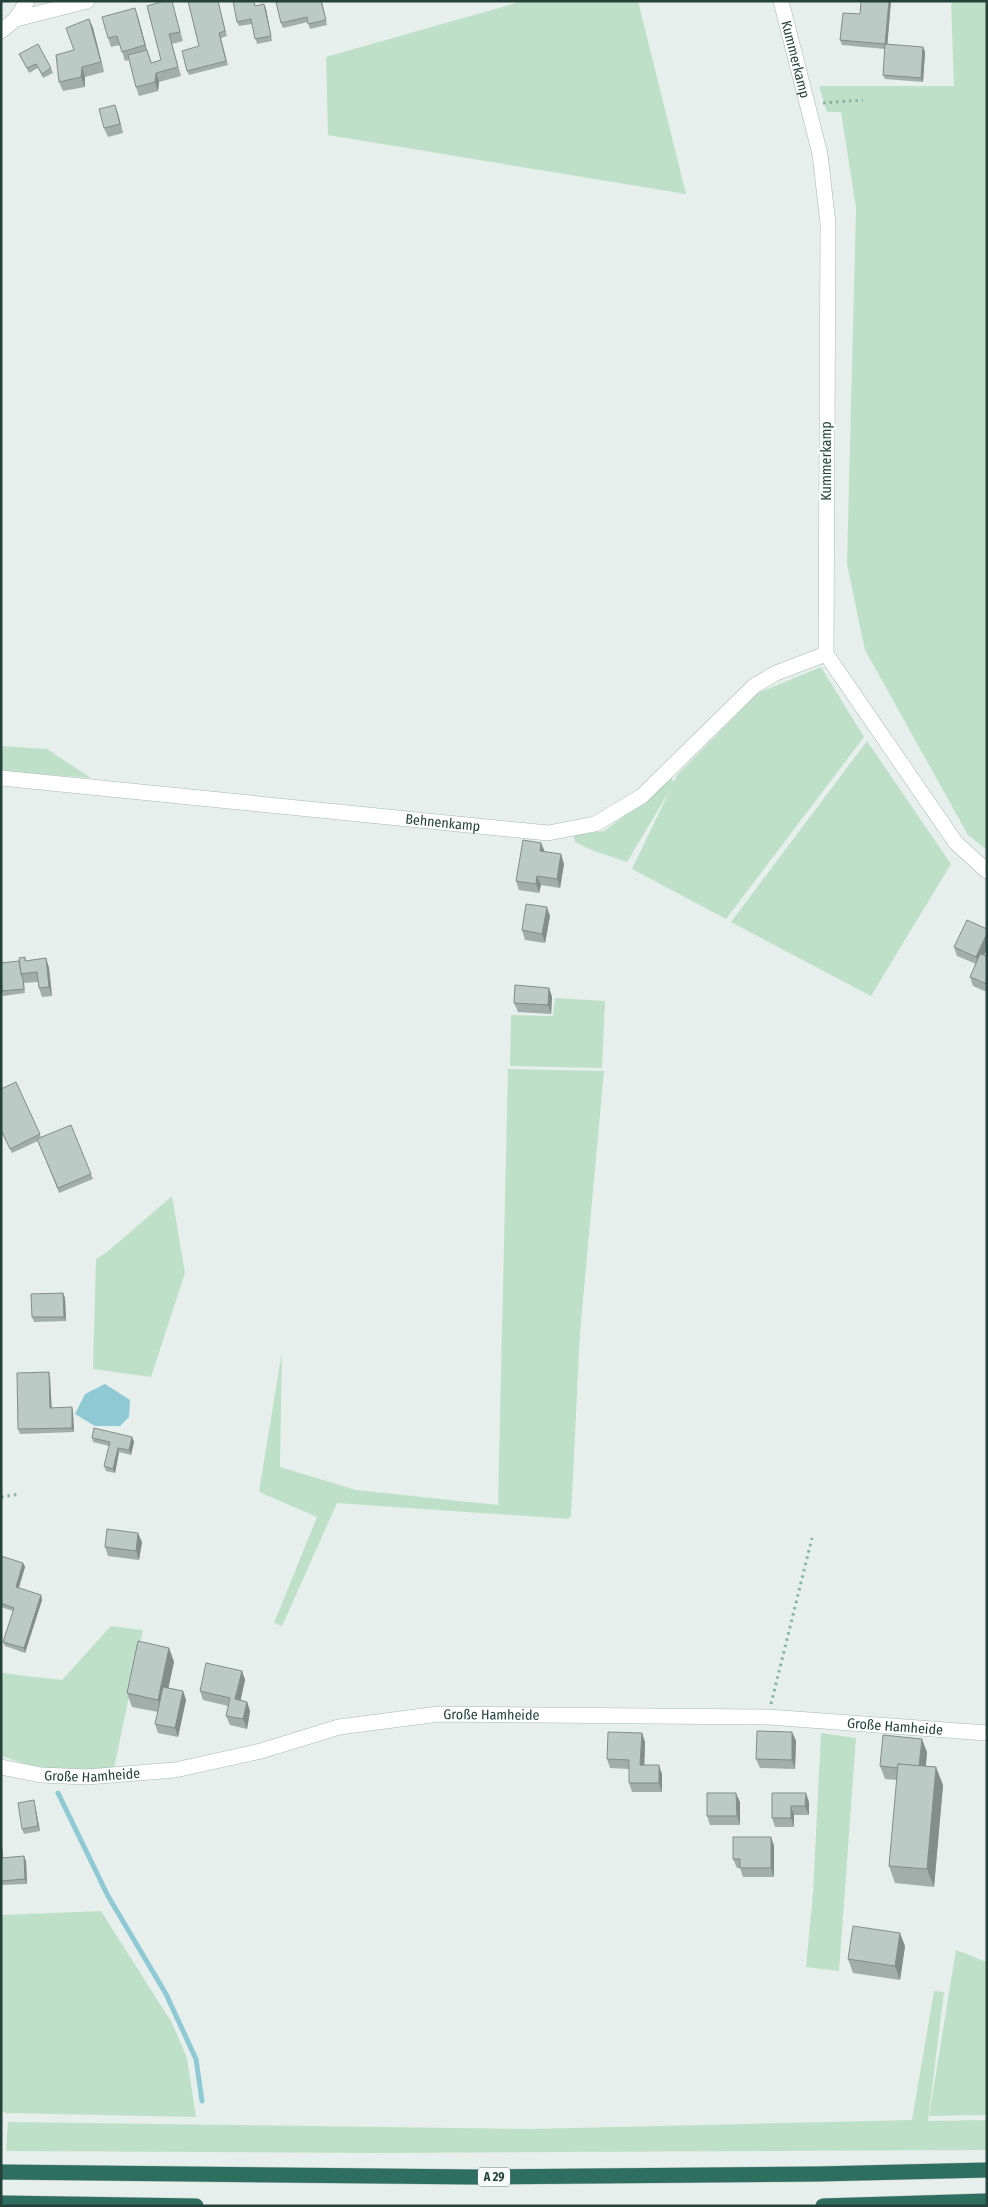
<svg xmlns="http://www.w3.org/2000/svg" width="988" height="2207" font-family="'Fira Sans Condensed',sans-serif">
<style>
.green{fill:#bfe0c8}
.water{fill:#8ec9d4}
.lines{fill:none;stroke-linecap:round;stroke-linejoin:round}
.stream{stroke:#8ec9d4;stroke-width:5}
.street-casing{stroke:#a8b8b2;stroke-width:16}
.highway-casing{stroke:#c2cac8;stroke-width:16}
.path{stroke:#86b3a5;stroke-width:3;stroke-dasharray:2.5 4;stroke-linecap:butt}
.street{stroke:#fff;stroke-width:15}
.highway{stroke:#2f6f62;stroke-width:15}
.wall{fill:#a1aea9}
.shaded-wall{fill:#838d89}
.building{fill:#bbcac4;stroke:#838d89}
.labels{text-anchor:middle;stroke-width:5;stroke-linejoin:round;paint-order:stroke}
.shield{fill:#f7fbf9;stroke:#637a73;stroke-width:1}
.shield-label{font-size:12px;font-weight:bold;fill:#24423a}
.street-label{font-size:14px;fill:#24423a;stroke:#f7fbf9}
</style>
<rect width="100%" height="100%" fill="#e6efeb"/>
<g class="green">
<path d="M523,1H638L686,194L328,135L326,57Z"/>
<path d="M951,1H987V850L968,835L865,650L847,564L856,208L841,112H827L819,86H954Z"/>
<path d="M821,667L864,737L726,919L632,869L670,790L627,862L594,851L575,842L573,835L604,831L643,802L669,775L674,782L678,774L758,693Z"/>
<path d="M867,741L951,864L871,996L731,922Z"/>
<path d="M1,746L47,749L91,778L1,771Z"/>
<path d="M555,998L605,1001L602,1068L510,1066L511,1015L553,1016Z"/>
<path d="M508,1069L604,1071L580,1333L571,1516L568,1519L337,1503L282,1626L274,1623L317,1517L259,1492L282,1351L280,1467L356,1490L498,1505Z"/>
<path d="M172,1196L185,1273L151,1377L93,1369L96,1259L106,1253Z"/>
<path d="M111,1626L143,1630L114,1768L48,1771L1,1756V1673L62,1680Z"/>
<path d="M821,1733L856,1738L839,1971L806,1967L813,1893Z"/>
<path d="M101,1911L172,2023L187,2058L196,2117L6,2113L1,2111V1915Z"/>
<path d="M956,1950L987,1962V2115L929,2116Z"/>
<path d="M934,1991L944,1992L928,2121L987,2120V2150L375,2153L6,2151L8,2122L530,2129L912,2120Z"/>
</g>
<path class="water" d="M105,1384L130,1400L129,1417L120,1426H95L75,1414L85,1394Z"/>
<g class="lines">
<path class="stream" d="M58,1793L108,1896L166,1994L196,2059L202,2101"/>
<defs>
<g id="street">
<path id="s1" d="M781,1L820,154L828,224L826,654L956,843L987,871"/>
<path d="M16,19L27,1"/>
<path d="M1,31L16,19L87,1"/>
<path id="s2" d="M1,778L548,833L595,824L642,796L754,686L776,673L826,654"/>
<path id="s3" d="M1,1767L41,1775L87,1777L175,1770L261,1751L339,1727L439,1714L768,1717L987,1733"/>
</g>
<g id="highway">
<path d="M1,2172L476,2177L818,2174L987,2170"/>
<path d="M1,2203L196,2206"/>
<path d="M823,2206L987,2201"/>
</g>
</defs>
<use href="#street" class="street-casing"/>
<use href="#highway" class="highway-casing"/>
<g class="path">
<path d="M823,103L863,100"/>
<path d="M1,1497L20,1494"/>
<path d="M771,1704L812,1538"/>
</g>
<use href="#street" class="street"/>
<use href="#highway" class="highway"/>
</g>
<g class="wall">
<path d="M218,1L227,36L221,38L228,65L189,75L187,71L199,46Z"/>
<path d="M322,1L327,25L310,29L308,22L283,28L281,23Z"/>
<path d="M891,1L887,45L923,47L925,52L923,82L885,79L883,75L885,49L842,45L840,40Z"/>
<path d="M264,4L266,9L272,41L257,44L252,24L239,26L237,22L256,6Z"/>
<path d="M174,9L183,41L172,44L181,76L159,82L158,91L139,96L136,87L129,60L125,61L120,45L111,47L108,38L138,17L147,50L152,63L161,60Z"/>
<path d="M89,19L93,28L104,72L85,77V87L63,91L59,82L74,50Z"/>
<path d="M19,54L51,68L53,73L43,78L38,68L29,73Z"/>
<path d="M115,105L118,114L123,133L108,137L104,128Z"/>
<path d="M545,852L564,864L560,888L541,885L539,893L519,890L516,881Z"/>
<path d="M550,916L545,943L525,940L522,930Z"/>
<path d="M954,947L987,949L984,955L987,956V992L973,986L970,977L976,964L957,956Z"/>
<path d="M25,957L26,961L46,958L49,968L52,996L42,997L39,988L38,982L24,983L25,993L3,996L2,991L19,961Z"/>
<path d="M549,988L552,997L551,1014L518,1012L514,1003Z"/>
<path d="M16,1082L41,1137L91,1174L93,1179L59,1193L38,1141L12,1153L1,1131V1089Z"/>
<path d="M63,1293L65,1298L66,1321L34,1322L32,1317Z"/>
<path d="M49,1372L50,1377L51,1408L72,1407L73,1412L74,1432L20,1434L18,1429Z"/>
<path d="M132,1437L134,1442L131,1455L119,1452L115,1473L106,1471L104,1466L109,1446L93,1442L92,1438Z"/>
<path d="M142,1542L139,1560L108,1556L105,1547Z"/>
<path d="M1,1556L23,1563L25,1567L19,1588L41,1595L42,1600L25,1653L5,1646L3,1642L13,1611L1,1607Z"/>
<path d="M169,1648L174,1662L168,1688L183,1691L186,1700L178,1737L158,1733L155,1724L158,1712L132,1707L127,1693Z"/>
<path d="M242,1671L245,1680L240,1700L247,1702L250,1711L247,1729L230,1725L226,1716L228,1706L203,1700L200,1691Z"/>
<path d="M792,1732L796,1741L795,1769L760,1768L756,1759Z"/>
<path d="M642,1733L645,1742L644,1765L662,1774V1792H632L629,1783V1769L610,1768L607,1759Z"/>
<path d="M927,1752L926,1766L943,1785L934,1887L895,1883L889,1866L897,1780L885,1779L880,1766Z"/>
<path d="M772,1793L809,1802V1815H794V1827H775L772,1818Z"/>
<path d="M740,1802V1825H710L707,1816Z"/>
<path d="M35,1805L40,1831L24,1834L22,1829Z"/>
<path d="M1,1832L3,1858L26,1861L27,1884L1,1885Z"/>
<path d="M771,1837L774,1846V1877H743L740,1868H737L733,1859Z"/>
<path d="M905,1946L900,1980L853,1973L848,1959Z"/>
</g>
<g class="shaded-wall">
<path d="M889,1H891L887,49L885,44Z"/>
<path d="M264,4L266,9L272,41L271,36Z"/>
<path d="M135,8L138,17L148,54L145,45Z"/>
<path d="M89,19L93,28L104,72L101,62Z"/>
<path d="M923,47L925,52L923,82L921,78Z"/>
<path d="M82,67L85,77V87L81,77Z"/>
<path d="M156,73L159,82L158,91L155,82Z"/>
<path d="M115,105L118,114L123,133L120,124Z"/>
<path d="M541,843L545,852L540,851Z"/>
<path d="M561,854L564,864L560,888L557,879Z"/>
<path d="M537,876L541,885L539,893L536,884Z"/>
<path d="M547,907L550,916L545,943L542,934Z"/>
<path d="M987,933V949L979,966L976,957Z"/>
<path d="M46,958L49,968L52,996L49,987Z"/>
<path d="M549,988L552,997L551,1014L548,1005Z"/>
<path d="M63,1293L65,1298L66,1321L64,1317Z"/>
<path d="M49,1372L50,1377L52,1412L50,1408Z"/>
<path d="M72,1407L73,1412L74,1432L72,1428Z"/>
<path d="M132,1437L134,1442L131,1455L129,1450Z"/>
<path d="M118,1448L119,1452L115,1473L113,1469Z"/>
<path d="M138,1533L142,1542L139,1560L136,1551Z"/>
<path d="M23,1563L25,1567L17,1592L16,1587Z"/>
<path d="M41,1595L42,1600L25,1653L24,1648Z"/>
<path d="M169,1648L174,1662L163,1713L158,1700Z"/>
<path d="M242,1671L245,1680L239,1708L235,1699Z"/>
<path d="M183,1691L186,1700L178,1737L175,1728Z"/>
<path d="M247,1702L250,1711L247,1729L243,1719Z"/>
<path d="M792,1732L796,1741L795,1769L792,1760Z"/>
<path d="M642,1733L645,1742L644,1774L640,1765Z"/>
<path d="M922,1739L927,1752L924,1783L919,1770Z"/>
<path d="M659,1765L662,1774V1792L659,1783Z"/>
<path d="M936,1767L943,1785L934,1887L927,1869Z"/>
<path d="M736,1793L740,1802V1825L737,1816Z"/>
<path d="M806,1793L809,1802V1815L805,1806Z"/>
<path d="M34,1800L35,1805L40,1831L38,1826Z"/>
<path d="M791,1806L794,1815V1827L791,1818Z"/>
<path d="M1,1832L3,1862L1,1858Z"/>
<path d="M771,1837L774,1846V1877L771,1868Z"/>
<path d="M24,1856L26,1861L27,1884L25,1879Z"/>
<path d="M900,1933L905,1946L900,1980L895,1966Z"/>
</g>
<g class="building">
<path d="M164,1H172L180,32L169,34L178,67L156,73L155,82L136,87L128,55L147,50L151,63L161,60L147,6Z"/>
<path d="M188,1H218L225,31L219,33L226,61L187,71L182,51L199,46Z"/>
<path d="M233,1H254L255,6L264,4L271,36L255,39L251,19L237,22Z"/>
<path d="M280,1H321L326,20L308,24L307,17L281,23L276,2Z"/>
<path d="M861,1H889L885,44L840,40L843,13L860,14Z"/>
<path d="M135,8L145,45L122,52L117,36L108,38L102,17Z"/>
<path d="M89,19L101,62L82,67L81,77L59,82L56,55L74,50L66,28Z"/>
<path d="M38,44L51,68L42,74L36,64L27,68L19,54Z"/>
<path d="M885,44L923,47L921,78L883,75Z"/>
<path d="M115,105L120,124L104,128L99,109Z"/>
<path d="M523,840L541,843L540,851L561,854L557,879L537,876L536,884L516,881Z"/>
<path d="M526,904L547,907L542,934L522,930Z"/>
<path d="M967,920L987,929V933L976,957L954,947Z"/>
<path d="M980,954L987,956V984L970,977Z"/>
<path d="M25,957V961L46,958L49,987L39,988L37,972L21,974L19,958Z"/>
<path d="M19,961L21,974L23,979L24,989L2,991L1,963Z"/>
<path d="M515,985L549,988L548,1005L514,1003Z"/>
<path d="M16,1082L40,1134L10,1149L1,1130V1089Z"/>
<path d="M71,1125L91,1174L58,1188L37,1139Z"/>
<path d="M63,1293L64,1317H32L31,1294Z"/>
<path d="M49,1372L50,1408L72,1407V1428L18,1429L17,1373Z"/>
<path d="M94,1428L132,1437L129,1450L118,1448L113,1469L104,1466L110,1442L92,1438Z"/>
<path d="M107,1529L138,1533L136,1551L105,1547Z"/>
<path d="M1,1556L23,1563L16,1587L41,1595L24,1648L3,1642L14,1608L1,1603Z"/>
<path d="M138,1641L169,1648L158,1700L127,1693Z"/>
<path d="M206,1663L242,1671L235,1699L247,1702L243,1719L226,1716L230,1698L200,1691Z"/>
<path d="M163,1687L183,1691L175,1728L155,1724Z"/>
<path d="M757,1731L792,1732V1760L756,1759Z"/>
<path d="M608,1732L642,1733L640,1765H659V1783H629V1760L607,1759Z"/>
<path d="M883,1735L922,1739L919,1766L898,1764V1768L880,1766Z"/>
<path d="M898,1764L936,1767L927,1869L889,1866Z"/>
<path d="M707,1793H736L737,1816H707Z"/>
<path d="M772,1793H806L805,1806H791V1818H772Z"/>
<path d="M34,1800L38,1826L22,1829L18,1803Z"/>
<path d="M733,1837H771V1868H740V1859H733Z"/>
<path d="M24,1856L25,1879L1,1881V1858Z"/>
<path d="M853,1926L900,1933L895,1966L848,1959Z"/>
</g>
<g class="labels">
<rect class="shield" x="478" y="2167.5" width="32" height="19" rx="4"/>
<g class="shield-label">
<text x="494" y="2181">A 29</text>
</g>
<g class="street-label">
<text dy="5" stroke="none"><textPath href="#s1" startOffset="60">Kummerkamp</textPath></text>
<text transform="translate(826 461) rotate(-90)" y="5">Kummerkamp</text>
<text dy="5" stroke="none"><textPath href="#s2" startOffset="444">Behnenkamp</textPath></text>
<text dy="5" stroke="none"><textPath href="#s3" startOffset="498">Große Hamheide</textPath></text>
<text dy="5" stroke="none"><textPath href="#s3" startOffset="902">Große Hamheide</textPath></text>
<text dy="5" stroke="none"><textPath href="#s3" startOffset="92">Große Hamheide</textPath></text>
</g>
</g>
<rect width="988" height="2207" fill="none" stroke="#24423a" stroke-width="5"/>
</svg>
